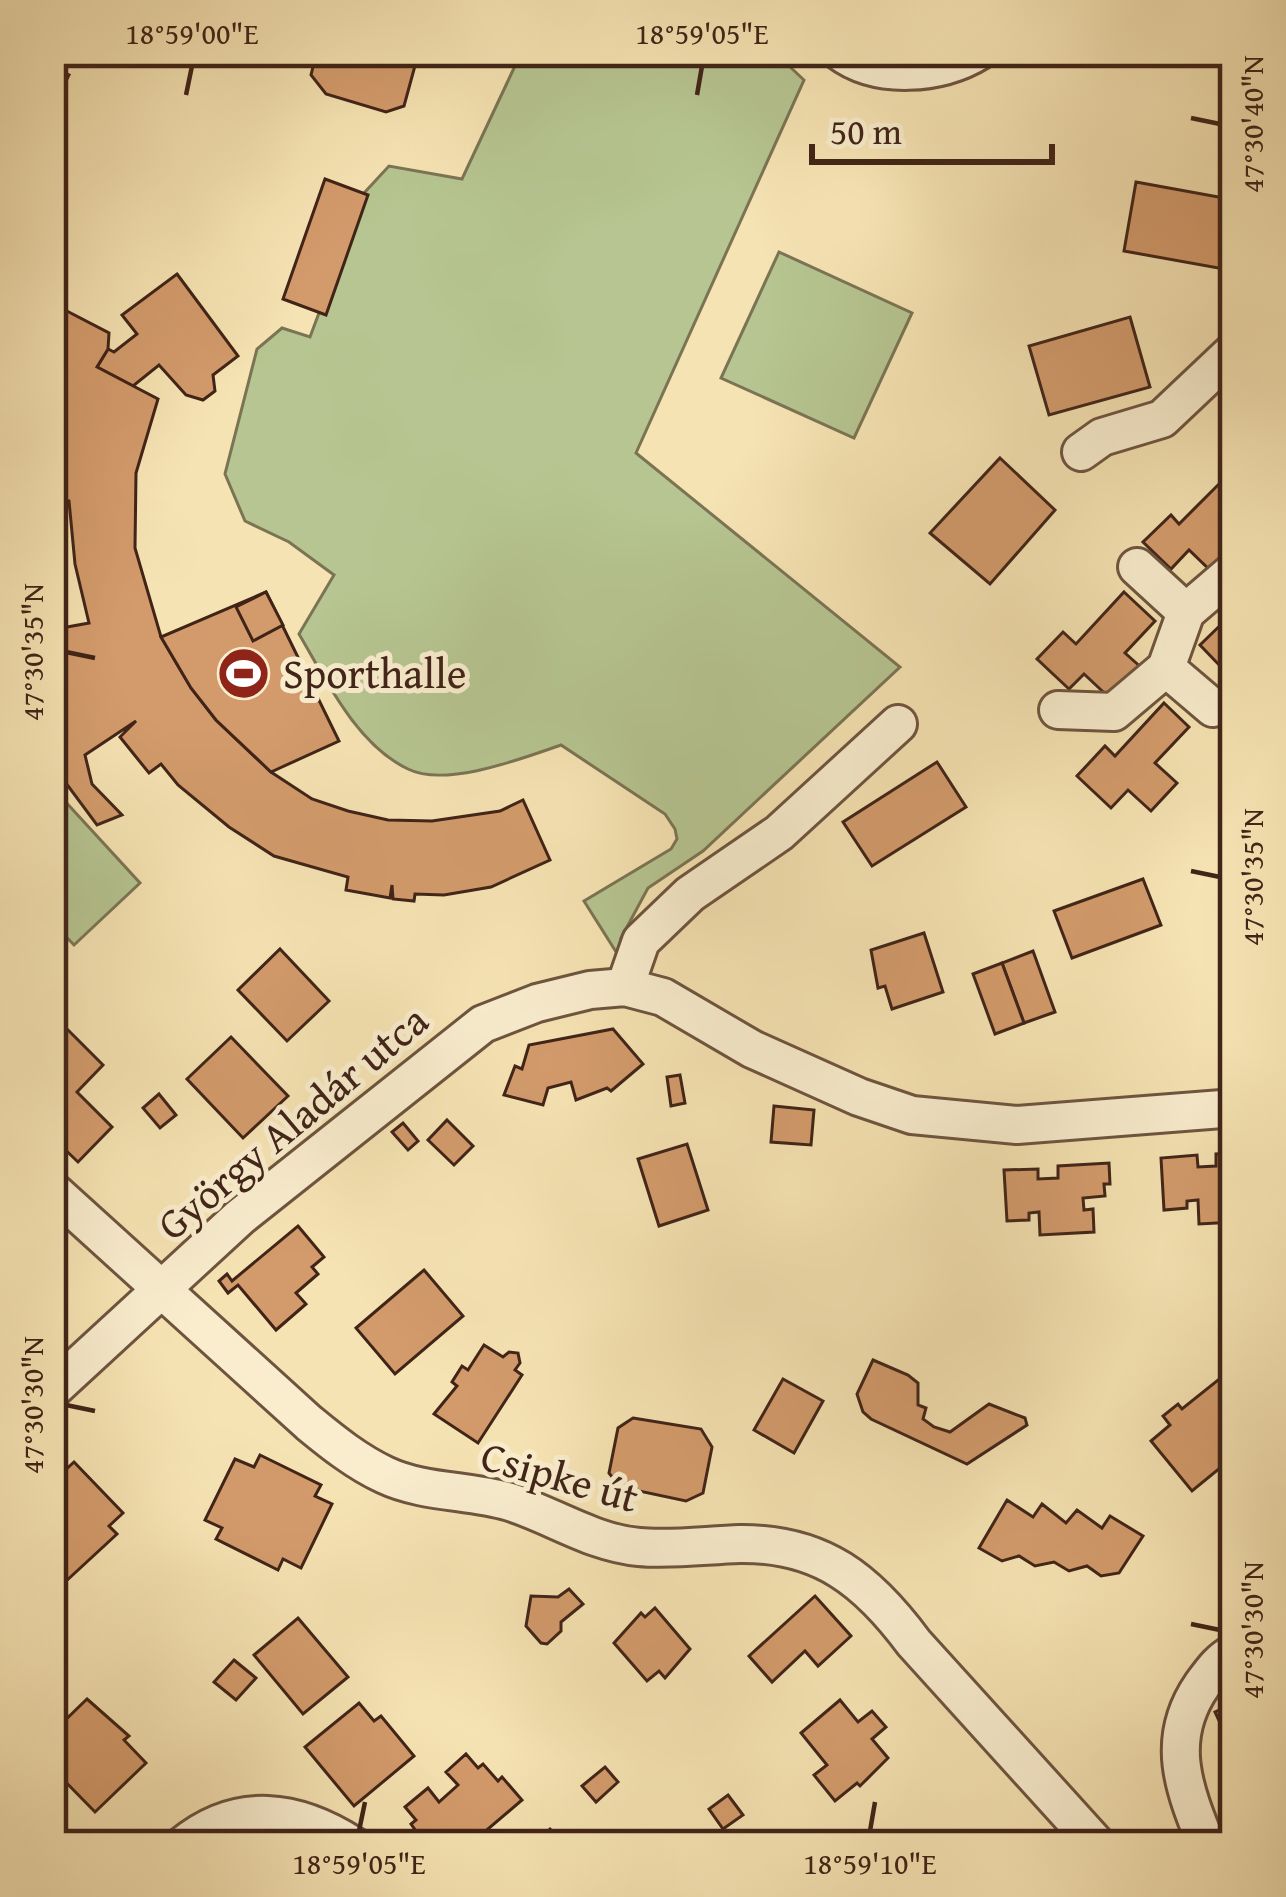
<svg xmlns="http://www.w3.org/2000/svg" width="1286" height="1897" font-family="'Gentium Book Plus',serif">
<style>
.green{fill:#b6c591;stroke:#7b7454;stroke-width:3}
.building{fill:#d39b6c;stroke:#402418;stroke-width:3}
.lines{fill:none;stroke-linecap:round;stroke-linejoin:round}
.minor-casing{stroke:#6e543f;stroke-width:42}
.minor{stroke:#f9edce;stroke-width:36}
.ticks{fill:none;stroke:#402418;stroke-width:4.5}
.labels{text-anchor:middle;stroke-width:10;stroke-linejoin:round;paint-order:stroke}
.poi-label{font-size:42px;fill:#402418;stroke:#f9edce;text-anchor:start}
.street-label{font-size:42px;fill:#402418;stroke:#f9edce}
.neatline{fill:none;stroke:#402418;stroke-width:4.5}
.ticks-label{font-size:30px;text-anchor:middle;fill:#402418}
</style>
<rect width="100%" height="100%" fill="#f6e3b3"/>
<filter id="stains"><feTurbulence type="fractalNoise" baseFrequency=".00167" numOctaves="4"/><feColorMatrix values="0 0 0 0 .2 0 0 0 0 .09 0 0 0 0 .02 0 0 0 .5 -.17"/></filter>
<radialGradient id="worn" r=".72"><stop offset=".6" stop-color="#630" stop-opacity="0"/><stop offset="1" stop-color="#630" stop-opacity=".3"/></radialGradient>
<g class="green">
<path d="M522,51H773L804,80L636,453L900,667L703,851L648,888L621,938L618,955L584,901L671,849L677,839L675,829L665,814L561,745C523,758 446,788 408,769C357,745 326,680 299,634L334,575L289,542L245,521L225,474L257,349L282,328L310,337L364,193L389,166L462,179Z"/>
<path d="M779,252L912,313L854,438L721,378Z"/>
<path d="M51,786L140,883L74,945L51,921Z"/>
</g>
<g class="building">
<path d="M317,51H419L404,106L386,112L326,94L311,75Z"/>
<path d="M51,66L69,75L51,112Z"/>
<path d="M325,179L368,195L326,315L283,299Z"/>
<path d="M1136,182L1235,200V271L1124,251Z"/>
<path d="M177,274L238,356L213,375L215,391L203,400L186,395L159,365L133,386L97,367L108,349L114,352L137,334L122,315Z"/>
<path d="M63,309L109,333L108,349L97,367L158,399L136,473L135,548L161,637L191,688L216,720L271,772L312,799L348,811L388,820L432,821L500,811L523,800L550,860L491,887L444,895L415,894L414,901L393,899L392,885L390,898L346,890L348,877L274,856L229,827L178,785L161,764L149,773L120,737L136,721L85,755L92,784L122,815L97,825L51,763V616L56,629L89,623L75,564L69,501L51,497V330Z"/>
<path d="M1130,317L1150,387L1049,415L1029,346Z"/>
<path d="M1000,458L1055,510L990,584L930,533Z"/>
<path d="M1225,478L1235,488V521L1222,533L1235,546V555L1215,575L1189,550L1171,569L1143,542L1171,515L1179,524Z"/>
<path d="M266,592L339,741L271,772L216,720L191,688L161,637Z"/>
<path d="M266,592L283,625L253,641L236,607Z"/>
<path d="M1124,592L1155,621L1125,653L1144,670L1114,702L1084,674L1069,689L1037,659L1063,632L1076,644Z"/>
<path d="M1235,611V656L1222,668L1200,645Z"/>
<path d="M1164,703L1189,727L1155,763L1177,783L1151,811L1128,790L1111,808L1077,776L1105,746L1115,756Z"/>
<path d="M937,762L966,807L872,866L843,822Z"/>
<path d="M1143,879L1161,925L1072,958L1054,911Z"/>
<path d="M924,933L943,992L892,1009L885,986L878,988L871,950Z"/>
<path d="M280,949L329,1001L287,1041L238,990Z"/>
<path d="M1033,951L1055,1012L1024,1023L1002,963Z"/>
<path d="M1002,963L1024,1023L995,1034L973,974Z"/>
<path d="M613,1029L643,1064L611,1091L607,1088L576,1100L571,1082L548,1088L543,1105L504,1095L515,1066L522,1069L529,1045Z"/>
<path d="M68,1030L103,1065L77,1092L112,1127L78,1162L51,1136V1047Z"/>
<path d="M231,1037L288,1096L243,1138L187,1079Z"/>
<path d="M680,1075L685,1103L671,1106L667,1077Z"/>
<path d="M159,1094L176,1115L160,1128L143,1108Z"/>
<path d="M774,1106L814,1110L811,1145L771,1142Z"/>
<path d="M447,1120L473,1146L454,1165L428,1140Z"/>
<path d="M403,1123L418,1141L408,1150L392,1132Z"/>
<path d="M687,1144L708,1210L659,1226L638,1159Z"/>
<path d="M1235,1153V1222L1199,1224L1198,1200L1187,1201V1208L1164,1210L1161,1158L1197,1155L1198,1167L1216,1166V1154Z"/>
<path d="M1109,1163L1110,1184H1104L1105,1196L1083,1198L1084,1210L1093,1209L1094,1232L1040,1235L1039,1212L1029,1213V1220L1007,1221L1004,1170L1038,1169V1179L1058,1178V1166Z"/>
<path d="M298,1226L324,1257L312,1267L318,1274L296,1293L306,1304L276,1330L238,1285L228,1293L219,1281L227,1274L232,1281Z"/>
<path d="M424,1270L463,1316L395,1374L356,1328Z"/>
<path d="M484,1345L503,1357L509,1352L518,1353L520,1363L515,1370L522,1375L478,1443L434,1414L457,1386L452,1382L462,1366L468,1370Z"/>
<path d="M873,1360L908,1375L918,1383V1405L926,1408L923,1419L934,1427L950,1432L989,1404L1025,1418L1027,1425L967,1464L871,1419L863,1412L857,1394Z"/>
<path d="M783,1379L823,1401L794,1453L754,1430Z"/>
<path d="M1218,1380L1235,1401V1443L1225,1451L1231,1459L1192,1491L1151,1441L1170,1425L1163,1416L1178,1404L1182,1409Z"/>
<path d="M633,1418L701,1429L712,1447L703,1493L686,1501L620,1487L609,1473L618,1428Z"/>
<path d="M260,1455L321,1485L315,1496L332,1504L301,1568L283,1559L278,1570L216,1539L222,1528L205,1520L235,1459L254,1467Z"/>
<path d="M74,1462L123,1513L109,1526L117,1534L64,1583L54,1573L51,1576V1467L61,1474Z"/>
<path d="M1007,1500L1033,1517L1042,1504L1066,1523L1077,1510L1102,1528L1110,1516L1143,1536L1119,1573L1101,1576L1087,1566L1069,1571L1054,1562L1035,1566L1019,1556L1002,1561L979,1548Z"/>
<path d="M569,1589L583,1604L561,1622V1631L547,1644L541,1643L526,1626L531,1596L558,1597Z"/>
<path d="M815,1596L851,1636L818,1666L805,1651L772,1682L749,1656Z"/>
<path d="M655,1608L690,1649L665,1678L659,1671L647,1681L614,1643L641,1613L645,1617Z"/>
<path d="M298,1618L348,1677L303,1714L254,1655Z"/>
<path d="M234,1660L256,1678L236,1700L214,1682Z"/>
<path d="M87,1699L129,1736L124,1740L146,1763L95,1812L51,1767V1734Z"/>
<path d="M840,1700L858,1722L872,1711L886,1727L872,1739L888,1758L860,1786L857,1783L835,1801L814,1775L827,1765L801,1733Z"/>
<path d="M359,1703L374,1721L381,1716L414,1756L354,1806L305,1747Z"/>
<path d="M1235,1703V1740L1227,1738L1215,1712Z"/>
<path d="M466,1754L478,1768L483,1764L498,1781L502,1777L522,1800L468,1846H400L416,1831L411,1824L416,1820L405,1807L428,1788L439,1802L458,1785L446,1772Z"/>
<path d="M605,1767L618,1782L596,1802L582,1786Z"/>
<path d="M728,1795L743,1815L723,1829L709,1809Z"/>
<path d="M550,1829L565,1846H530Z"/>
</g>
<g class="lines">
<defs>
<g id="minor">
<path d="M839,51C877,80 940,75 979,51"/>
<path d="M1081,452L1102,437L1162,419L1235,350"/>
<path d="M1137,567L1186,612"/>
<path d="M1166,668L1213,708"/>
<path d="M1058,710L1114,712L1166,668L1186,612L1235,570"/>
<path d="M625,987L641,941L690,894L779,833L898,724"/>
<path d="M51,1189L309,1423C332,1442 357,1462 385,1475C423,1493 470,1490 510,1502C554,1516 593,1543 639,1547C672,1550 707,1545 740,1544C822,1543 868,1581 914,1643L1098,1846"/>
<path d="M51,1391L240,1217L483,1024L537,1003L590,990L625,987L663,997L752,1049L859,1097L912,1115L1017,1125L1235,1108"/>
<path d="M182,1846C238,1800 297,1809 354,1846"/>
<path d="M1207,1846C1184,1789 1164,1740 1202,1685C1213,1670 1219,1661 1235,1652"/>
</g>
</defs>
<use href="#minor" class="minor-casing"/>
<use href="#minor" class="minor"/>
</g>
<path class="ticks" d="M186,95L192,66M697,95L702,66M1191,118L1220,124M66,652L95,658M1191,871L1220,877M66,1405L95,1411M1191,1624L1220,1630M359,1831L365,1802M870,1831L875,1802"/>
<defs>
<symbol id="stadium-disc" viewBox="-11 -11 22 22"><circle r="9.5" fill="#8f2418" stroke="#f9edce"/><path d="M0-5a6.5 5 0 1 0 0 10a6.5 5 0 1 0 0-10ZM-3.5-1.8h7v3.6h-7Z" fill="#fff"/></symbol>
</defs>
<g fill-rule="evenodd">
<use href="#stadium-disc" x="214" y="644" width="59" height="59"/>
</g>
<g class="labels">
<g class="poi-label">
<text x="283" y="688">Sporthalle</text>
</g>
<g class="street-label">
<text transform="translate(292 1122) rotate(-40)" y="15">György Aladár utca</text>
<text transform="translate(560 1476) rotate(16)" y="15">Csipke út</text>
</g>
</g>
<rect width="1286" height="1897" fill="none" stroke="#f6e3b3" stroke-width="132"/>
<path d="M812 144v18h240v-18" fill="none" stroke="#402418" stroke-width="6"/>
<text x="830" y="144" font-size="36" fill="#402418" stroke="#f9edce" stroke-width="9" paint-order="stroke">50 m</text>
<rect x="66" y="66" width="1154" height="1765" class="neatline"/>
<g class="ticks-label">
<text x="192" y="44">18°59'00"E</text>
<text x="702" y="44">18°59'05"E</text>
<text transform="translate(1253 124) rotate(-90)" y="10">47°30'40"N</text>
<text transform="translate(33 652) rotate(-90)" y="10">47°30'35"N</text>
<text transform="translate(1253 877) rotate(-90)" y="10">47°30'35"N</text>
<text transform="translate(33 1405) rotate(-90)" y="10">47°30'30"N</text>
<text transform="translate(1253 1630) rotate(-90)" y="10">47°30'30"N</text>
<text x="359" y="1874">18°59'05"E</text>
<text x="870" y="1874">18°59'10"E</text>
</g>
<rect width="100%" height="100%" filter="url(#stains)"/>
<rect width="100%" height="100%" fill="url(#worn)"/>
</svg>
